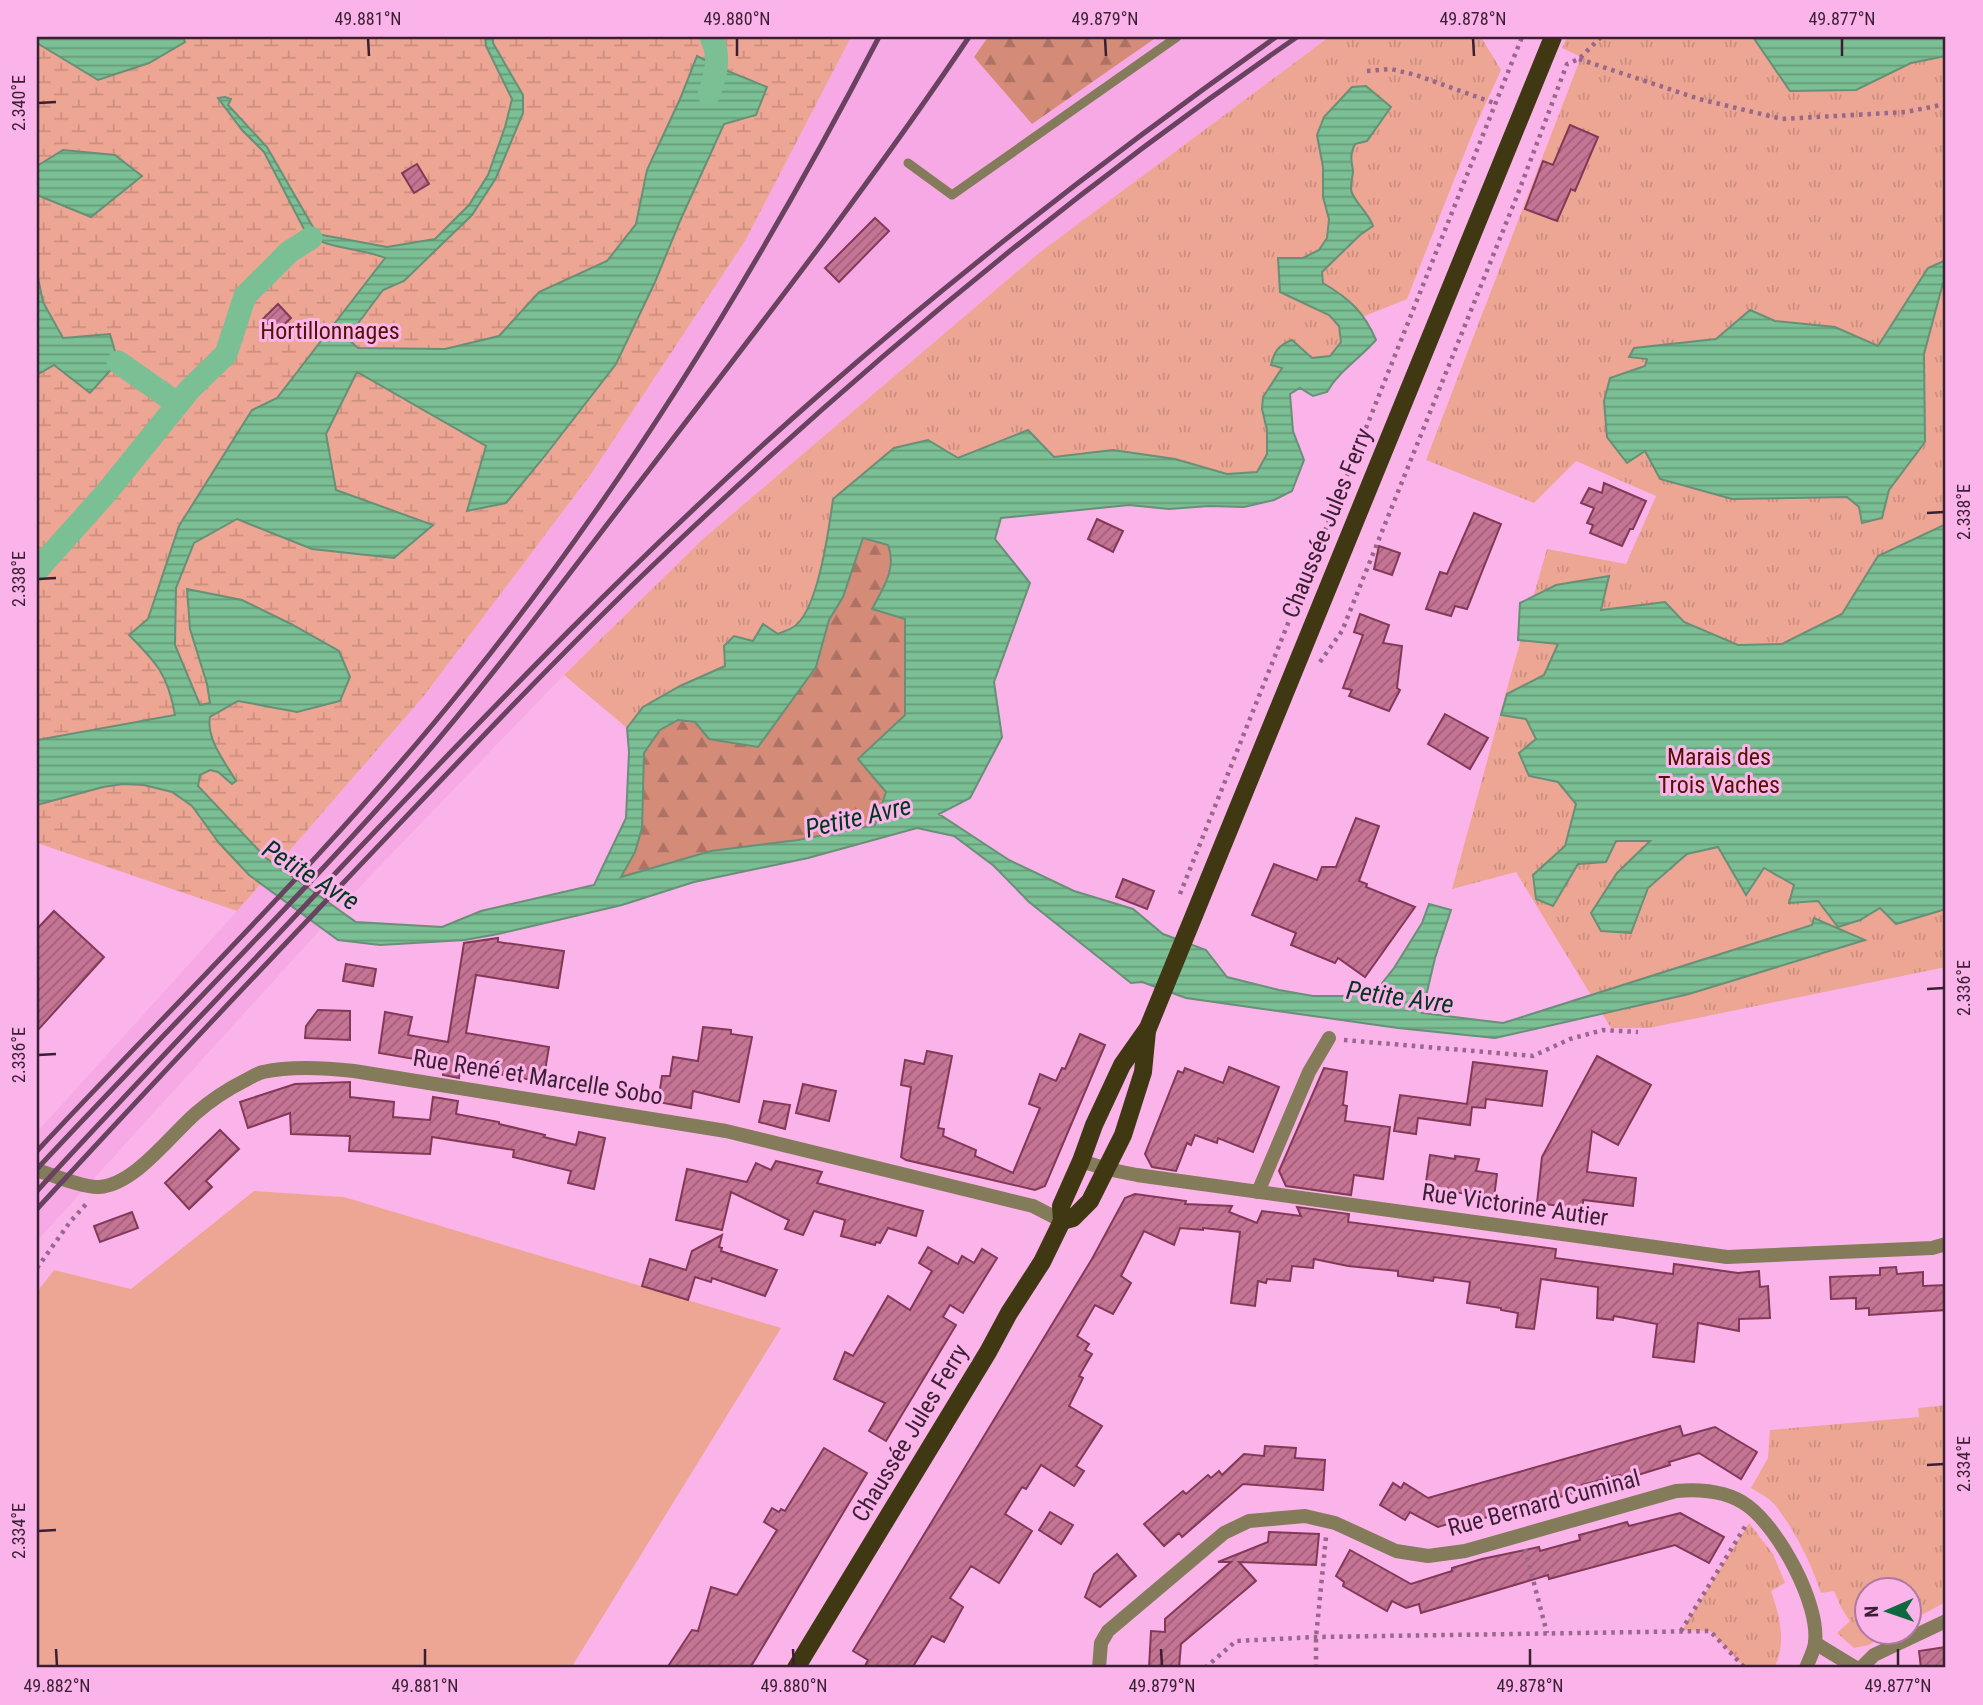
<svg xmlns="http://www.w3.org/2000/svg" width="1983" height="1705" font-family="'Roboto Condensed',sans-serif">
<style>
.built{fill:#f7a9e5}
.grass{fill:#eda693}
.forest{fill:url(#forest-firs)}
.wetland{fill:url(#wetland-marsh)}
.park{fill:url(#park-tufts)}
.water{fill:url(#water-rules);stroke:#688f77;stroke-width:2;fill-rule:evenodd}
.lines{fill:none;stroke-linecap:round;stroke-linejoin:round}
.canal{stroke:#7bbf94;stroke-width:23}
.building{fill:url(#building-hatch);stroke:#823958;stroke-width:2}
.path{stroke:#97678c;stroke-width:4.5;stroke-dasharray:3.5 5;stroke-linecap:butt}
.lane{stroke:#837b5a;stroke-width:9}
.street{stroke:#837b5a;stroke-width:14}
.primary{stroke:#403713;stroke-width:18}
.rail{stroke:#68425f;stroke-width:5}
.ticks{fill:none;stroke:#3a1f34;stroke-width:2.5}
.labels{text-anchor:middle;stroke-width:6;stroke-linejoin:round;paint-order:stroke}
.park-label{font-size:24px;fill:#531302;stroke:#fbb4ea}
.street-label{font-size:24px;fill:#3a1f34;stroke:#fbb4ea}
.water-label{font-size:26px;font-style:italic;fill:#00371c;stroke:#fbb4ea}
.neatline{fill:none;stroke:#3a1f34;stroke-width:2.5}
.ticks-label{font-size:18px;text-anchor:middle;fill:#3a1f34}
</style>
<defs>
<pattern id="forest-firs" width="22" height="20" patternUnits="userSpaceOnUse" patternTransform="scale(1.75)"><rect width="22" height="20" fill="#d48c79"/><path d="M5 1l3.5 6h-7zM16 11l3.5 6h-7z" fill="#ad7264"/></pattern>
<pattern id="wetland-marsh" width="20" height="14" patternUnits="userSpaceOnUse" patternTransform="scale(1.75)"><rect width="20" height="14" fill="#eda693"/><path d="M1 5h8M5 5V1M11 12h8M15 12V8" fill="none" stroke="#cc8e7f"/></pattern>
<pattern id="park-tufts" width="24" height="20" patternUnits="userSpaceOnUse" patternTransform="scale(1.75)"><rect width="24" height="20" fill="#eda693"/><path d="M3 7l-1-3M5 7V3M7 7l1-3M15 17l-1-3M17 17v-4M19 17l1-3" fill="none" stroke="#cc8e7f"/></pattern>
<pattern id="water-rules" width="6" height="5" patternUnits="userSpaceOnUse" patternTransform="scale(1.75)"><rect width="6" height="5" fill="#7bbf94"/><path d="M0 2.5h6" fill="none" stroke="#669b7a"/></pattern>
<pattern id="building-hatch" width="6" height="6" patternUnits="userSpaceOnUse" patternTransform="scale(1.75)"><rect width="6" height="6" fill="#c57494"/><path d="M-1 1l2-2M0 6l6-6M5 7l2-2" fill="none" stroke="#a15f7a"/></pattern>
</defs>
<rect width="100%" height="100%" fill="#fbb4ea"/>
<path class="built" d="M851,37H988L974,57L1032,124L1157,37H1329L1039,253L703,539L564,675L351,896L37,1241V1132L237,911L423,697L591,474L745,241Z"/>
<path class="grass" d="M254,1191L344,1197L781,1328L571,1668H37V1292L54,1270L131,1289Z"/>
<g class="forest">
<path d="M988,37H1157L1032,124L974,57Z"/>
<path d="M863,538L888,545C897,569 883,587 872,609L905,619V715L859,759L886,792L875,826L621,877L635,853L642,828L644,752L660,730L678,720L695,722L709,739L790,702L816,667L829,620L843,597Z"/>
</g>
<path class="wetland" d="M37,37H851L745,241L591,474L423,697L237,911L37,843Z"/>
<g class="park">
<path d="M1329,37H1481L1501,70L1475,127L1407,299L1340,326L1341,342L1330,356L1312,358L1292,340C1279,345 1274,351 1272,365L1283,367L1263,397L1262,409L1267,430V454L1257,472L1227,474L1175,459L1113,450L1054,457L1028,430L958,458L928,440L833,499L825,556L811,601L798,624L778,634L753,641L725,666L680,686L643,707L627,728L564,675L703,539L1039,253Z"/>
<path d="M1567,37H1946V967L1649,1028H1611L1516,872L1452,889L1511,674L1547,549L1626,564L1656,496L1576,461L1534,503L1426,460L1581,57L1562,48Z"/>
<path d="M1946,1405V1602L1910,1621V1590H1868V1632H1889L1869,1645L1854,1648L1837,1633L1850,1621L1842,1609L1834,1591L1821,1593C1812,1565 1793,1526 1774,1504C1768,1497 1759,1493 1751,1488L1768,1458L1770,1430L1919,1417L1918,1408Z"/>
<path d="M1749,1523L1773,1554L1785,1583L1771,1591C1780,1617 1787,1643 1774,1668H1745L1710,1631L1682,1630Z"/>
</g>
<g class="water">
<path d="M37,37H183L185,42L149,63L98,80L37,43Z"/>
<path d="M485,37H493V43L523,95V113L496,178L472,215L404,281L383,290L347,338L358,348L445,349L499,336L539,292L607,261L636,224L647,170L680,99L697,56L718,67L767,87L756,115L724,124L680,221L655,282L616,364L544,457L506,503L467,511L486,446L357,372L326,434L336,490L433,525L394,558L312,549L237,519L194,543L176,588L175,645L200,705L210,703L207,684L190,629L187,589L242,600L291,624L339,651L350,677L340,701L297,712L238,701L210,717C206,739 225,762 236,781L232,784L218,772L210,770L200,775L198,786L266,858L356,922L442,927L481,911L594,885L626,818L629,752L627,728L643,707L680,686L725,666L724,646L734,636L753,641L763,624L778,634C784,631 793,629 797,624C819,604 829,528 833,499L894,448L928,440L958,458L1028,430L1054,457L1113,450L1175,459L1227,474L1257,472L1267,454V430L1262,409L1263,397L1282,368L1271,365C1274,351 1279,345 1292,340L1312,358L1330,356L1341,342L1339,326L1329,315L1280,292L1278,258H1303L1319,250L1327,238L1329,219L1323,197V167L1317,135L1324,117L1352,87L1366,86L1391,107L1367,141L1355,144C1350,155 1351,159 1353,171C1353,178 1349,186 1352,193C1357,205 1368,212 1373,226L1360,235L1322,272L1323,283C1350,299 1364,312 1376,340C1360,358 1339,371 1327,392L1313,396L1300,388L1290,394L1293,431L1304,460L1292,491L1274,500L1244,507L1209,506L1169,509L1129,505L1001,518L995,539L1030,583L994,682L1002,737L970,798L939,814L1009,860L1074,891L1133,909L1163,934L1206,950L1227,977L1279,990L1313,996H1349L1379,987L1394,968L1422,923L1429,904L1451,910L1435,958L1422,1013L1503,1023L1812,925L1814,918L1865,940L1689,994L1495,1038L1398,1028L1186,998L1142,982L1131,983L1029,902L994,866L954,836L917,828L808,858L694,882L622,905L498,934L465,940L380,945L338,940L249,875L219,843L192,806L172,792L144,785L123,784L103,787L37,805V740L175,715C168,675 157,663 129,635L148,619L179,526L252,410L277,398L385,258C362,248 324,249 306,233L264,152L242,130L218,98L225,97L231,99L228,105L267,147L317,234L387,247L435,239L469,205L488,175L505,127L512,99L486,46ZM863,538L888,545C897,569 883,588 872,609L905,619V715L858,759L886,792L875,825L798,840L711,851L621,877L635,852L642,828L644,753L660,730L678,720L695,722L709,739L758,747L816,667L829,620L843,597Z"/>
<path d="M1753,37H1946V56L1911,63L1856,90L1790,91Z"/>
<path d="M63,150L115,155L142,176L91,217L37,195V166Z"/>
<path d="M1946,260V281L1943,283L1924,354L1925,442L1889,490L1882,518L1862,523L1859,507L1847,497L1732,499L1660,479L1645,451L1627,463L1607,437L1604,401L1610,378L1645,366L1647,359L1629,357L1634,348L1716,339L1750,310L1775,321L1835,327L1878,346L1928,268Z"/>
<path d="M37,273L43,302L63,338L110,334L118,362L90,393L54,365L37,375Z"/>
<path d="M1946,524V909L1896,924L1880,908L1860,920L1838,927L1818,901L1789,903L1794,885L1764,868L1746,895L1718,847L1687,854L1648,888L1631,933L1601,931L1591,913L1617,873L1650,841H1616L1606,862L1578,864L1553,906L1536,899L1533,875L1565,846L1576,804L1558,782L1529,776L1519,753L1536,739L1526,719L1501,715L1507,694L1544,675L1558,644L1518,640L1520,603L1556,585L1609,576L1601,610L1665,602L1684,622L1738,645L1782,644L1842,614L1878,556Z"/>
</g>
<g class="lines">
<g class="canal">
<path d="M709,94C716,74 721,57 711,37"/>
<path d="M118,362L178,404"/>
<path d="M37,570L106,493L190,389L226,354L245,296L289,252L311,238"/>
</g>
</g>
<g class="building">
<path d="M1570,125L1598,137L1575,191L1571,189L1557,221L1525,209L1543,161L1553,165Z"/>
<path d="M417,164L429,184L414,193L402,173Z"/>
<path d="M875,218L889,231L839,282L825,268Z"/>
<path d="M278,304L291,318L276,332L263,319Z"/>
<path d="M1604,483L1646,501L1633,529H1630L1622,546L1590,533L1593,525L1587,523L1594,508L1581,503L1589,488L1602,493Z"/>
<path d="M1474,513L1501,524L1467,609L1455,606L1451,616L1426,609L1440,572L1447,574Z"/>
<path d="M1097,519L1123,531L1113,552L1088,539Z"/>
<path d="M1379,546L1400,553L1392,575L1374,569Z"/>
<path d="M1360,614L1389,625L1383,643L1402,646L1397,688L1400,690L1389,711L1349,696L1352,690L1343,688L1363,635L1354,632Z"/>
<path d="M1445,714L1488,738L1470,769L1428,744Z"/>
<path d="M1356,818L1379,826L1359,881L1367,884L1366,887L1415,907L1365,977L1338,958L1335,963L1291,945L1296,933L1252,915L1274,864L1317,880L1322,867H1336Z"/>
<path d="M1123,879L1154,891L1147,909L1116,897Z"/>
<path d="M54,911L104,957L37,1031V929Z"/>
<path d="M498,938V942L564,951L558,988L476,975L466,1033L549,1047L543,1082L460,1067L459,1078L443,1075L444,1064L379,1053L385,1012L412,1017L408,1035L448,1042L464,943Z"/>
<path d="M346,964L376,969L373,986L343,981Z"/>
<path d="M318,1010L350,1011V1040L305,1038L306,1026Z"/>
<path d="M703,1027L731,1030V1034L752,1037L739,1102L693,1091L691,1108L658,1102L662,1076H670L673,1057L698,1061Z"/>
<path d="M1080,1034L1105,1045L1045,1186L1035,1190L906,1160L901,1157L911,1087L901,1085L905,1060L924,1064L927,1051L952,1056L938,1128L944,1129L943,1136L976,1150L975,1156L1013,1173L1040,1108L1029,1104L1040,1074L1056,1081L1062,1068L1065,1069Z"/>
<path d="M1597,1056L1651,1085L1618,1145L1592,1131L1587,1172L1636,1178L1633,1206L1583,1200V1209L1537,1203L1542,1157Z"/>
<path d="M1473,1062L1547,1071L1542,1106L1486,1099L1485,1108L1472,1107L1470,1125L1418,1118L1416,1134L1394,1131L1400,1095L1467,1104Z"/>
<path d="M1229,1067L1279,1087L1253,1152L1218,1138L1217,1143L1195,1135L1191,1145L1187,1143L1176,1171L1152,1167L1145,1154L1178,1071L1183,1073L1185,1068L1223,1083Z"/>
<path d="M1324,1068L1347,1072L1343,1105L1347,1106L1345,1121L1390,1127L1383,1179L1354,1175L1351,1195L1286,1186L1279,1171Z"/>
<path d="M350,1082V1097L394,1102L393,1117L430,1120L433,1097L458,1101L456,1114L499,1122V1124L545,1135L544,1137L576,1145L579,1132L605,1138L594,1189L568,1183L571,1171L513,1157L514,1150L432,1137L430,1154L349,1151L350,1136L291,1134L290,1113L248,1128L240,1102L295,1084Z"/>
<path d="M803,1084L836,1091L829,1121L796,1113Z"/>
<path d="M764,1101L790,1105L785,1129L759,1122Z"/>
<path d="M220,1130L239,1149L206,1181L212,1187L189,1209L165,1183Z"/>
<path d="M1430,1155L1455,1159V1156L1479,1159L1476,1171L1497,1174L1494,1197L1425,1189Z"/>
<path d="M776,1161L822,1172L817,1183L923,1211L916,1236L888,1228L880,1243L876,1242L875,1245L841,1236L845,1220L814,1211L803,1235L785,1229L789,1220L731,1192L722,1230L676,1220L687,1169L747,1182L756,1163L771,1170Z"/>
<path d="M1135,1194L1186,1201L1185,1204L1232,1206L1229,1212L1257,1223L1262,1211L1301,1216L1297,1207L1349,1214L1348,1222L1556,1249L1555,1258L1606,1265L1673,1274L1674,1264L1738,1273L1759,1271L1760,1287L1768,1286L1770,1318L1739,1319V1331L1698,1323L1694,1362L1678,1360L1653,1357L1657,1324L1614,1316L1613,1320L1597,1318L1598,1287L1541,1279L1534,1329L1516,1327L1518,1313L1501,1310V1308L1467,1303L1470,1282L1434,1277L1433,1281L1398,1276V1271L1348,1266L1314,1259L1313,1268L1292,1266L1290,1281L1267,1279L1266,1283L1258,1281L1255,1306L1231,1303L1240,1232L1203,1228V1230L1180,1228L1174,1245L1144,1231L1121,1276L1131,1283L1113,1314L1095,1305L1077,1336L1089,1344L1085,1350L1092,1354L1079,1376L1083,1378L1069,1406L1102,1426L1076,1466L1084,1471L1074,1486L1041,1465L1026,1489L1022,1487L1005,1514L1032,1531L999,1583L971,1566L950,1598L963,1607L944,1642L932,1636L912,1668H864L868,1660L853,1651L1092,1259L1125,1198Z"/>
<path d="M132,1212L138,1228L100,1242L94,1226Z"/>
<path d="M722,1235L719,1247L722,1248L721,1251L777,1270L765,1296L712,1278L711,1282L695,1277L688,1300L642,1286L650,1259L686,1270L692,1251Z"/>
<path d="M928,1247L958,1264L962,1256L974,1263L982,1249L997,1258L963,1313L950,1305L943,1317L956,1325L886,1441L869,1431L885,1403L834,1379L845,1352L853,1356L888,1296L910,1310L932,1271L919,1263Z"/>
<path d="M1896,1267L1897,1274L1923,1272V1286L1946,1285V1310L1869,1315V1308L1856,1309V1298L1831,1299L1830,1277L1880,1275V1268Z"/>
<path d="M1680,1426L1683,1436L1715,1427L1757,1452L1741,1479L1699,1453L1669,1462L1670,1465L1641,1474L1621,1479L1620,1475L1582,1485L1583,1490L1543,1502L1534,1504L1533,1500L1495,1510L1497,1515L1476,1520L1475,1516L1438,1527L1410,1512L1405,1520L1380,1505L1393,1483L1401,1488L1404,1483L1428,1498Z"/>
<path d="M1265,1446L1296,1448L1295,1458L1325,1460L1323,1490L1243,1484L1182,1537L1179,1533L1164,1546L1144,1524L1183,1491L1186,1494L1208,1475L1211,1478L1219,1471L1222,1475L1244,1454L1264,1456Z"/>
<path d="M824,1448L867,1473L750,1668H667L692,1630L698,1631L711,1587L737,1595L777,1530L764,1522L772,1508L779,1512L781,1509L785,1511Z"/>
<path d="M1050,1512L1073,1525L1061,1544L1039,1530Z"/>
<path d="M1680,1513L1724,1537L1709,1563L1675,1545L1549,1579L1548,1575L1421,1613L1419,1604L1406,1608L1392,1601L1387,1611L1343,1586L1344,1582L1336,1576L1350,1550L1411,1584L1452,1571V1568L1482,1559L1539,1547L1540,1551L1580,1540L1579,1535L1587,1533L1627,1522L1629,1526Z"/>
<path d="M1269,1532L1319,1534L1316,1565L1239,1562L1256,1581L1181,1644L1179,1668H1149L1151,1631L1165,1632V1619L1231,1562H1218L1268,1542Z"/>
<path d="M1117,1554L1136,1576L1100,1607L1085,1597L1094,1574Z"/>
<path d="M1946,1647V1668H1921L1919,1651Z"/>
</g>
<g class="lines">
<g class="path">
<path d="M1579,59L1699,99L1782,119L1906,112L1946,104"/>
<path d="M1367,71L1391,69L1416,75L1494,103"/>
<path d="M1320,662L1342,631L1517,196L1567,64L1579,59L1601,37"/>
<path d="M1180,894L1522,37"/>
<path d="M1344,1040L1533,1056L1570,1039L1603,1030L1638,1032"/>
<path d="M37,1268L70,1222L88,1202"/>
<path d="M1525,1549L1547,1633"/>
<path d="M1681,1631L1746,1525"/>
<path d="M1205,1668L1236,1641L1316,1637L1710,1631L1745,1668"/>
<path d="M1316,1668V1637L1326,1537"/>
</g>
<path class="lane" d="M908,163L952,195L1177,37"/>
<g class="street">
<path d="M1081,1161L1107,1169L1137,1175L1727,1257L1932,1248L1946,1244"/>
<path d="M37,1170C52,1175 84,1188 99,1187C134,1185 169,1137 195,1114C210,1101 226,1090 244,1081C250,1078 257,1073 263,1072C290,1066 327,1068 354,1071L726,1131L1033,1206L1062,1221"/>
<path d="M1258,1192L1309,1072L1329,1038"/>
<path d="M1815,1643L1856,1668"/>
<path d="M1099,1668L1101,1643L1108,1631L1224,1533L1249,1521L1305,1516L1335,1523L1396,1551L1428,1556L1465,1551L1676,1491C1700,1489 1728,1491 1748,1506C1779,1529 1820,1604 1815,1643C1814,1651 1809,1660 1806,1668"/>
<path d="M1861,1668L1874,1655L1946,1621"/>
</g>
<g class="primary">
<path d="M1062,1221L1073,1218L1090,1201L1123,1135L1143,1072L1147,1031"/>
<path d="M796,1668L988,1352L1009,1313L1042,1262L1062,1221L1061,1206L1081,1161L1094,1125L1122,1065L1148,1028L1553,37"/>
</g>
<g class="rail">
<path d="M37,1151C181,997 333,849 466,684C627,485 761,264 879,37"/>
<path d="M37,1169C159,1038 287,911 406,777C492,679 569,573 649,470C758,328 869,186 969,37"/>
<path d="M37,1191C133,1086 232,984 329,880C487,713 646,546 820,394C965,267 1118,149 1276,37"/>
<path d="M37,1209C139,1098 242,989 346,880C445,776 544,670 648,570C850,376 1066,196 1297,37"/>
</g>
</g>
<path class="ticks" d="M368,38L369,56M737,38V56M1105,38L1106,56M1473,38L1474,56M1842,38V56M38,103L56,102M1927,513L1944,512M38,579L56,578M1927,989L1944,988M38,1055L56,1054M1927,1465L1944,1464M38,1531L56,1530M56,1649L57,1666M425,1649V1666M793,1649L794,1666M1161,1649L1162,1666M1530,1649V1666M1898,1649V1666"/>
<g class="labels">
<g class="park-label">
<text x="330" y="339">Hortillonnages</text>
<text x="1719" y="765">Marais des<tspan x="1719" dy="28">Trois Vaches</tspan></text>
</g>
<g class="street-label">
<text transform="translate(1327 523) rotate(-68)" y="8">Chaussée Jules Ferry</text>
<text transform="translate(538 1077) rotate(9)" y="8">Rue René et Marcelle Sobo</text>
<text transform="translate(1515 1205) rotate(8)" y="8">Rue Victorine Autier</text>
<text transform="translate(910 1433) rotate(-59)" y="8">Chaussée Jules Ferry</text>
<text transform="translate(1544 1503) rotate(-15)" y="8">Rue Bernard Cuminal</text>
</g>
<g class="water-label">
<text transform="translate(858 817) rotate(-13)" y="9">Petite Avre</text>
<text transform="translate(311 875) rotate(32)" y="9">Petite Avre</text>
<text transform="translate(1400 997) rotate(8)" y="9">Petite Avre</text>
</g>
</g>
<rect width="1983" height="1705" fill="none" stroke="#fbb4ea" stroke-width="77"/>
<g transform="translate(1888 1611) rotate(268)"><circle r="33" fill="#fbb4ea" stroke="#ae78a1" stroke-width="2"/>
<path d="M0-5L12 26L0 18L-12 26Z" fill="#0e6a3e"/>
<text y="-10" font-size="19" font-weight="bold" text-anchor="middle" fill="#3a1f34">N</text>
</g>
<rect x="38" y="38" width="1906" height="1628" class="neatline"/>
<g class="ticks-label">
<text x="368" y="25">49.881°N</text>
<text x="737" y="25">49.880°N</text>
<text x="1105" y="25">49.879°N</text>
<text x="1473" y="25">49.878°N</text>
<text x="1842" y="25">49.877°N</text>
<text transform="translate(19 103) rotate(-90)" y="6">2.340°E</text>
<text transform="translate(1964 512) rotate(-90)" y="6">2.338°E</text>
<text transform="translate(19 579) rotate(-90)" y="6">2.338°E</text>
<text transform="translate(1964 988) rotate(-90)" y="6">2.336°E</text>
<text transform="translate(19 1055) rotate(-90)" y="6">2.336°E</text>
<text transform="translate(1964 1464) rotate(-90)" y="6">2.334°E</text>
<text transform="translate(19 1531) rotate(-90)" y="6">2.334°E</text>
<text x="57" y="1692">49.882°N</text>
<text x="425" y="1692">49.881°N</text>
<text x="794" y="1692">49.880°N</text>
<text x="1162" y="1692">49.879°N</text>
<text x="1530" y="1692">49.878°N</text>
<text x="1898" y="1692">49.877°N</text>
</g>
</svg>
